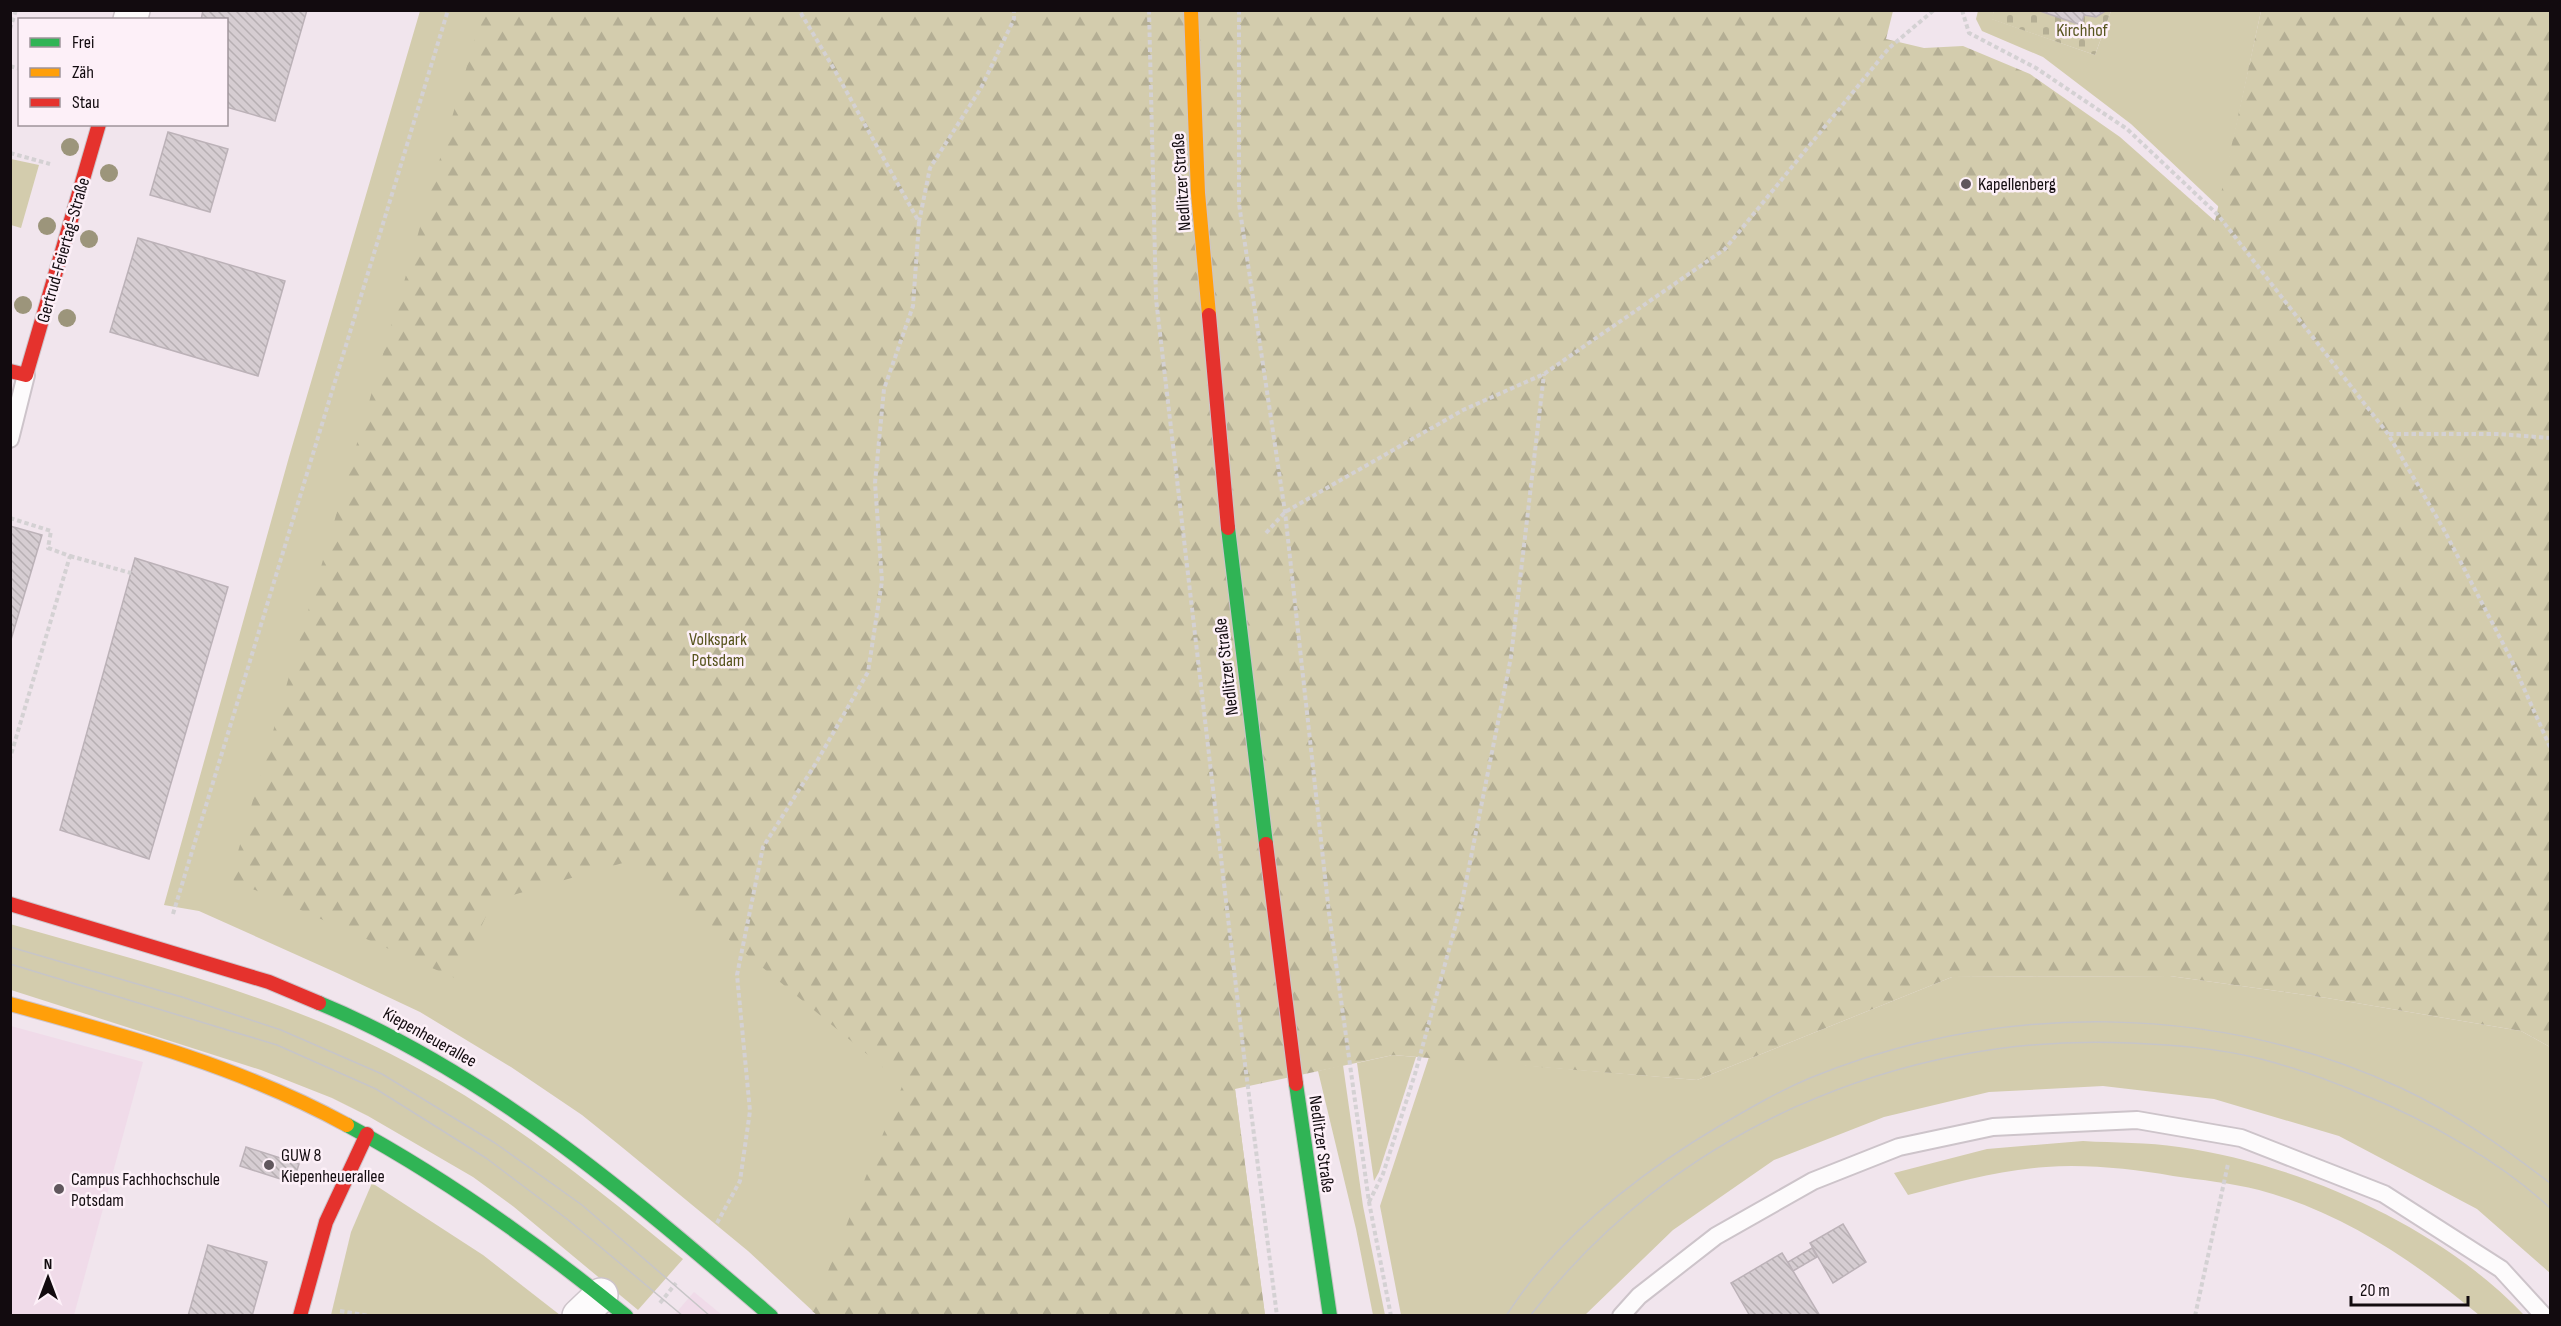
<svg xmlns="http://www.w3.org/2000/svg" width="2561" height="1326" font-family="'Sofia Sans Condensed',sans-serif">
<style>
.built{fill:#f0dbe9}
.green{fill:#d3ccad}
.forest{fill:url(#forest-firs)}
.cemetery{fill:url(#cemetery-stones)}
.building{fill:url(#building-back-hatch);stroke:#bcb2b8;stroke-width:1.5}
.lines{fill:none;stroke-linecap:round;stroke-linejoin:round}
.lane-casing{stroke:#cdc4ca;stroke-width:20}
.street-casing{stroke:#cdc4ca;stroke-width:36}
.fast-casing{stroke:#cdc4ca;stroke-width:16}
.slow-casing{stroke:#cdc4ca;stroke-width:16}
.jam-casing{stroke:#cdc4ca;stroke-width:16}
.path{stroke:#d4d1d3;stroke-width:4;stroke-dasharray:4.5 3;stroke-linecap:butt}
.lane{stroke:#fdfbfc;stroke-width:16}
.street{stroke:#fdfbfc;stroke-width:33}
.fast{stroke:#30b455;stroke-width:14}
.slow{stroke:#ff9f0a;stroke-width:14}
.jam{stroke:#e5322d;stroke-width:14}
.tram{stroke:#c7c5c7;stroke-width:1.5}
.tree{fill:#9c957b}
.poi-dot{fill:#60575d;stroke:#fdf0f8;stroke-width:2}
.labels{text-anchor:middle;stroke-width:5;stroke-linejoin:round;paint-order:stroke}
.park-label{font-size:18px;fill:#57541e;stroke:#fdf0f8}
.street-label{font-size:18px;fill:#120b0f;stroke:#fdf0f8}
.poi-label{font-size:18px;fill:#120b0f;stroke:#fdf0f8;text-anchor:start}
</style>
<defs>
<pattern id="forest-firs" width="22" height="20" patternUnits="userSpaceOnUse" patternTransform="scale(1.5)"><rect width="22" height="20" fill="#d3ccad"/><path d="M5 1l3.5 6h-7zM16 11l3.5 6h-7z" fill="#b4ae94"/></pattern>
<pattern id="cemetery-stones" width="16" height="16" patternUnits="userSpaceOnUse" patternTransform="scale(1.5)"><rect width="16" height="16" fill="#d3ccad"/><path d="M2 7V4a2 2 0 0 1 4 0v3zM10 15v-3a2 2 0 0 1 4 0v3z" fill="#b4ae94"/></pattern>
<pattern id="building-back-hatch" width="6" height="6" patternUnits="userSpaceOnUse" patternTransform="scale(1.5)"><rect width="6" height="6" fill="#d6cdd2"/><path d="M-1 5l2 2M0 0l6 6M5-1l2 2" fill="none" stroke="#b7afb3"/></pattern>
</defs>
<rect width="100%" height="100%" fill="#f1e5ed"/>
<g class="built">
<path d="M11,1026L143,1062L74,1315H11Z"/>
<path d="M694,1292L722,1315H677L675,1314Z"/>
</g>
<g class="green">
<path d="M420,11H1133L1235,1089L1265,1315H817L748,1251L623,1148L582,1115L511,1067L420,1012L337,973L199,911L164,905L289,457Z"/>
<path d="M1978,11H1994L1992,19L2095,55L2111,11H2261L2219,207L2131,124L2043,57L1982,31L1976,19Z"/>
<path d="M11,159L39,165L21,228L11,225Z"/>
<path d="M10,924C150,964 291,998 419,1069C515,1121 599,1190 683,1259L638,1310L514,1207L473,1177L368,1116L332,1098L261,1070L11,990Z"/>
<path d="M2170,976L2327,998L2521,1031L2550,1047V1273L2477,1209L2339,1136L2214,1099L2103,1086L1989,1092L1884,1117L1774,1160L1673,1230L1585,1315H1401L1380,1206L1429,1057L1697,1080L1952,977Z"/>
<path d="M1393,1055L1416,1057L1379,1172L1374,1181L1357,1063Z"/>
<path d="M1343,1065L1363,1206L1385,1315H1373L1356,1229L1318,1071Z"/>
<path d="M2083,1141C2115,1143 2148,1142 2179,1147C2299,1164 2440,1226 2524,1315H2479C2414,1261 2342,1212 2259,1190C2231,1183 2202,1180 2173,1176C2132,1169 2088,1164 2046,1167C1999,1170 1953,1183 1908,1195L1894,1173L1987,1149Z"/>
<path d="M372,1183L483,1255L560,1315H331L351,1232Z"/>
</g>
<path class="forest" d="M483,11H1893L1886,39L1924,48L1963,46L2030,74L2120,137L2215,221L2261,11H2550V1047L2521,1031L2327,998L2170,976L1952,977L1697,1080L1393,1055L1235,1089L1265,1315H817L812,1311L903,1084L633,860L493,901L457,979L230,879Z"/>
<path class="cemetery" d="M1994,11H2111L2095,55L1991,19Z"/>
<g class="building">
<path d="M203,10H307L275,121L226,107V20H201Z"/>
<path d="M2037,10H2107L2096,17L2084,15L2081,25Z"/>
<path d="M168,132L228,149L210,212L150,195Z"/>
<path d="M138,238L285,281L258,376L110,332Z"/>
<path d="M10,526L42,535L10,643Z"/>
<path d="M135,558L228,587L149,859L60,830Z"/>
<path d="M246,1147L299,1164L293,1183L240,1166Z"/>
<path d="M1843,1224L1866,1262L1833,1283L1810,1243Z"/>
<path d="M208,1245L267,1262L252,1316H188Z"/>
<path d="M1812,1248L1817,1257L1793,1271L1788,1262Z"/>
<path d="M1782,1253L1793,1271L1820,1316H1750L1731,1283Z"/>
</g>
<g class="lines">
<defs>
<g id="lane">
<path d="M10,439L26,375"/>
<path d="M1621,1316L1639,1296L1716,1236L1813,1181L1899,1147L1993,1127L2137,1120L2241,1138L2384,1194L2501,1269L2544,1316"/>
</g>
<g id="street">
<path d="M130,20L133,10"/>
<path d="M579,1316L601,1295"/>
</g>
<g id="fast">
<path d="M1228,528L1266,844"/>
<path d="M319,1003C490,1074 632,1197 771,1316"/>
<path d="M1296,1084L1330,1316"/>
<path d="M347,1125C447,1179 538,1244 626,1316"/>
</g>
<g id="slow">
<path d="M1191,10L1198,193L1209,315"/>
<path d="M10,1004C126,1036 241,1067 347,1125"/>
</g>
<g id="jam">
<path d="M1209,315L1228,528"/>
<path d="M10,371L26,375L99,124"/>
<path d="M1266,844L1296,1084"/>
<path d="M10,904L269,982L319,1003"/>
<path d="M300,1316L326,1222L367,1134"/>
</g>
</defs>
<use href="#lane" class="lane-casing"/>
<use href="#street" class="street-casing"/>
<use href="#fast" class="fast-casing"/>
<use href="#slow" class="slow-casing"/>
<use href="#jam" class="jam-casing"/>
<g class="path">
<path d="M1149,10L1156,299L1245,1064L1277,1316"/>
<path d="M1239,10V204L1285,512L1329,913L1369,1202L1391,1316"/>
<path d="M1962,10L1969,33L2036,68L2127,129L2218,215L2388,434L2443,528L2510,657L2550,747"/>
<path d="M10,29L16,10"/>
<path d="M10,66L20,69"/>
<path d="M10,153L50,164"/>
<path d="M919,222L930,168L981,88L1014,19V10"/>
<path d="M2389,434H2499L2550,438"/>
<path d="M10,518L51,531L48,548L70,556L10,758"/>
<path d="M1266,533L1285,512L1463,410L1544,374L1725,249L1889,48L1934,10"/>
<path d="M70,556L131,573"/>
<path d="M173,914L448,10"/>
<path d="M1369,1202L1383,1174L1415,1074L1462,902L1511,657L1544,374"/>
<path d="M717,1223L740,1181L750,1111L737,975L763,847L816,763L868,672L882,581L875,483L884,389L913,306L919,222L834,69L799,10"/>
<path d="M660,1303L676,1283"/>
<path d="M340,1311L369,1316"/>
<path d="M2195,1316L2228,1164"/>
</g>
<use href="#lane" class="lane"/>
<use href="#street" class="street"/>
<use href="#fast" class="fast"/>
<use href="#slow" class="slow"/>
<use href="#jam" class="jam"/>
<g class="tram">
<path d="M10,947L182,997L281,1030L382,1074L495,1143L582,1205L710,1316"/>
<path d="M10,964L277,1045L376,1089L486,1158L567,1219L683,1316"/>
<path d="M1506,1316C1516,1301 1526,1286 1538,1273C1589,1213 1653,1165 1721,1125C1750,1108 1779,1091 1810,1078C1999,1001 2215,1002 2401,1088C2455,1113 2503,1147 2550,1183"/>
<path d="M1530,1316C1671,1132 1900,1032 2130,1043C2174,1045 2218,1048 2261,1059C2296,1068 2331,1081 2364,1095C2427,1120 2501,1162 2550,1208"/>
</g>
</g>
<g class="tree">
<circle cx="70" cy="147" r="9"/>
<circle cx="109" cy="173" r="9"/>
<circle cx="47" cy="226" r="9"/>
<circle cx="89" cy="239" r="9"/>
<circle cx="23" cy="305" r="9"/>
<circle cx="67" cy="318" r="9"/>
</g>
<g class="poi-dot">
<circle cx="1966" cy="184" r="6"/>
<circle cx="269" cy="1165" r="6"/>
<circle cx="59" cy="1189" r="6"/>
</g>
<g class="labels">
<g class="park-label">
<text x="2082" y="36">Kirchhof</text>
<text x="718" y="645">Volkspark<tspan x="718" dy="21">Potsdam</tspan></text>
</g>
<g class="street-label">
<text transform="translate(1181 182) rotate(-94)" y="6">Nedlitzer Straße</text>
<text transform="translate(63 250) rotate(-74)" y="6">Gertrud-Feiertag-Straße</text>
<text transform="translate(1226 667) rotate(-97)" y="6">Nedlitzer Straße</text>
<text transform="translate(430 1037) rotate(29)" y="6">Kiepenheuerallee</text>
<text transform="translate(1322 1144) rotate(82)" y="6">Nedlitzer Straße</text>
</g>
<g class="poi-label">
<text x="1978" y="190">Kapellenberg</text>
<text x="281" y="1161">GUW 8<tspan x="281" dy="21">Kiepenheuerallee</tspan></text>
<text x="71" y="1185">Campus Fachhochschule<tspan x="71" dy="21">Potsdam</tspan></text>
</g>
</g>
<rect width="2561" height="1326" fill="none" stroke="#120b0f" stroke-width="24"/>
<rect x="18" y="18" width="210" height="108" fill="#fdf0f8" stroke="#9f949b" stroke-width="1.5"/>
<rect x="30" y="38" width="30" height="9" fill="#30b455" stroke="#9f949b" stroke-width="1.5"/>
<text x="72" y="48" font-size="18" fill="#120b0f">Frei</text>
<rect x="30" y="68" width="30" height="9" fill="#ff9f0a" stroke="#9f949b" stroke-width="1.5"/>
<text x="72" y="78" font-size="18" fill="#120b0f">Zäh</text>
<rect x="30" y="98" width="30" height="9" fill="#e5322d" stroke="#9f949b" stroke-width="1.5"/>
<text x="72" y="108" font-size="18" fill="#120b0f">Stau</text>
<g transform="translate(48 1278)" stroke="#fdf0f8" stroke-width="4.5" paint-order="stroke">
<path d="M0-4.5L10 22L0 15L-10 22Z" fill="#120b0f"/>
<text y="-9" font-size="16" font-weight="bold" text-anchor="middle" fill="#120b0f">N</text>
</g>
<path d="M2351 1296v9h117v-9" fill="none" stroke="#120b0f" stroke-width="3"/>
<text x="2360" y="1296" font-size="18" fill="#120b0f" stroke="#fdf0f8" stroke-width="4.5" paint-order="stroke">20 m</text>
</svg>
